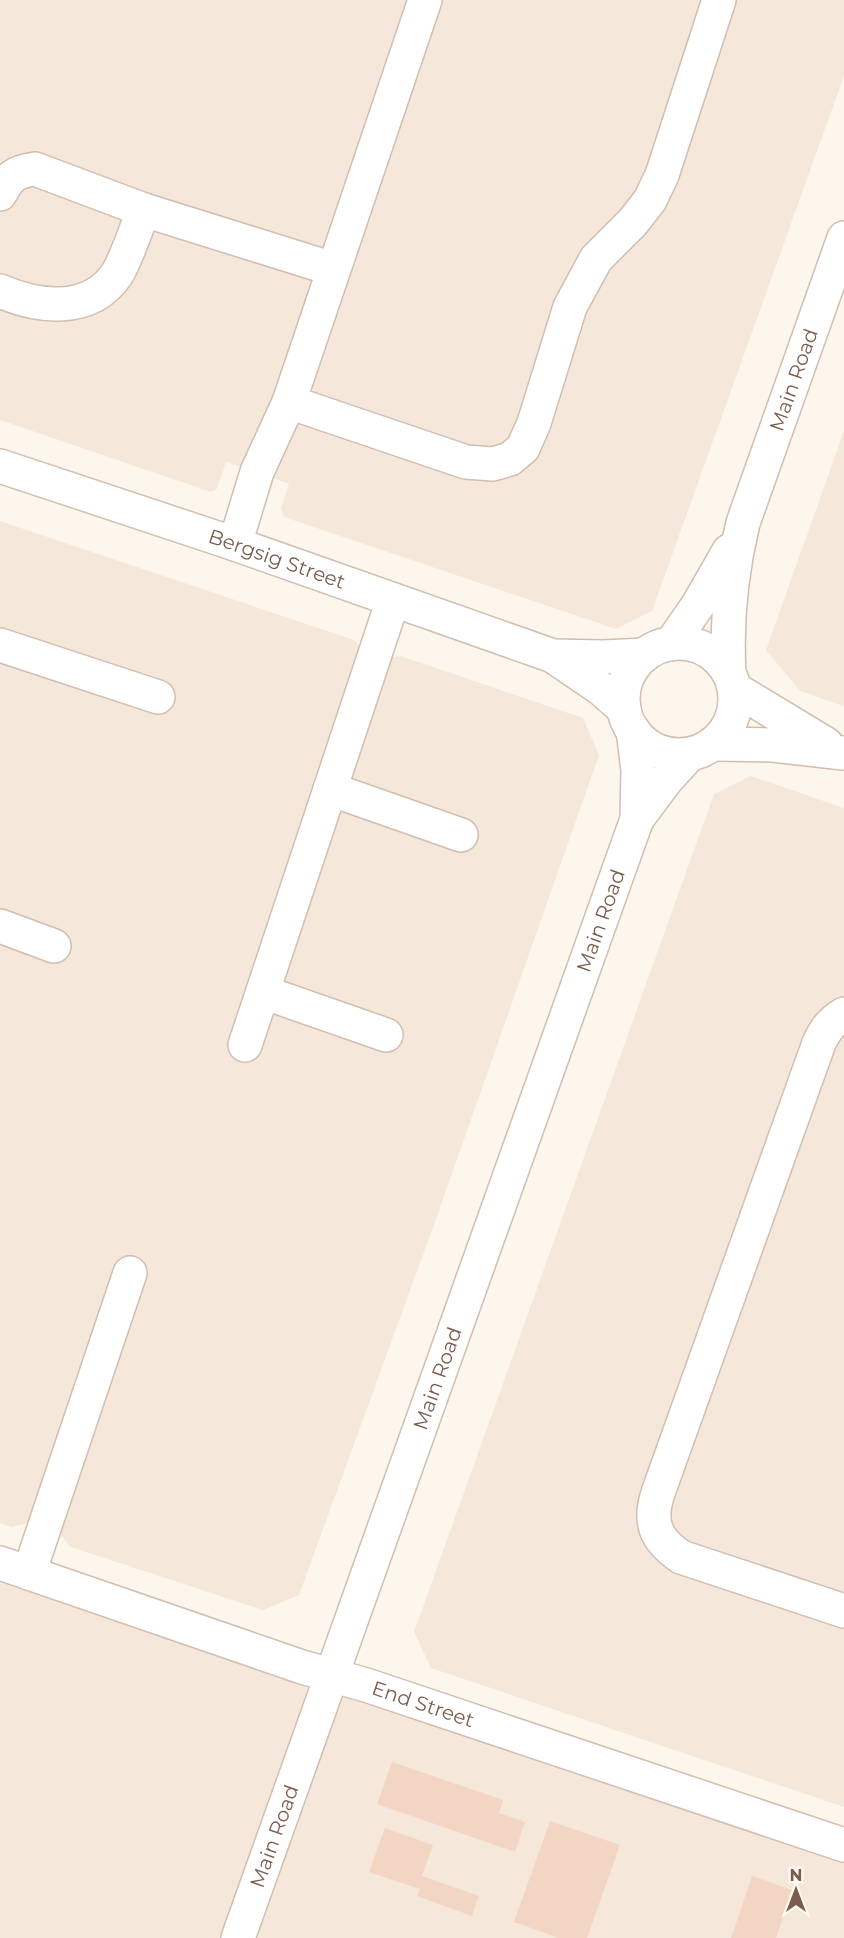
<svg xmlns="http://www.w3.org/2000/svg" width="844" height="1938" font-family="Montserrat,sans-serif">
<style>
.residential{fill:#f5e8da}
.building{fill:#f3d5c3}
.lines{fill:none;stroke-linecap:round;stroke-linejoin:round}
.minor-casing{stroke:#d1beb0;stroke-width:36}
.minor{stroke:#fff;stroke-width:33}
.labels{text-anchor:middle;stroke-width:4.5;stroke-linejoin:round;paint-order:stroke}
.street-label{font-size:20px;fill:#7a5c4d;stroke:#fffaf3}
</style>
<rect width="100%" height="100%" fill="#fdf6ec"/>
<g class="residential">
<path d="M0,0H844V76L652,611L616,629L284,517L281,508L289,484L257,472L226,462L217,489L211,492L0,420Z"/>
<path d="M844,431V706L800,691L766,650Z"/>
<path d="M0,521L354,640L363,650L387,658L401,656L583,718L599,755L435,1222L299,1595L263,1610L71,1547L57,1531L32,1522L11,1527L0,1523Z"/>
<path d="M751,776L844,808V1807L431,1668L414,1632L714,794Z"/>
<path d="M0,1561L844,1846V1938H0Z"/>
</g>
<g class="building">
<path d="M392,1762L503,1800L499,1813L525,1822L515,1852L377,1804Z"/>
<path d="M550,1821L620,1845L587,1938H559L514,1922Z"/>
<path d="M385,1828L433,1845L422,1876L479,1896L472,1916L417,1896L420,1889L369,1872Z"/>
<path d="M752,1876L792,1890L776,1938H731Z"/>
</g>
<g class="lines">
<defs>
<g id="minor">
<path d="M0,194C10,176 14,172 35,169L144,210L333,269"/>
<path d="M0,291C39,308 90,314 117,274C127,258 136,228 144,210"/>
<path d="M289,402L466,462L493,464L510,459L523,448L534,423L570,307L596,259L633,222L650,200L662,175L719,0"/>
<path id="s1" d="M0,466L235,544L553,656L600,688L624,709"/>
<path d="M235,544L257,472L289,402L425,0"/>
<circle cx="679" cy="699" r="56"/>
<path d="M671,644L698,605L729,551"/>
<path d="M0,645L158,697"/>
<path d="M553,656L603,657L645,655"/>
<path id="s2" d="M729,673C726,621 731,573 743,523L844,238"/>
<path d="M735,689L826,744"/>
<path d="M714,744L773,745L843,753"/>
<path d="M330,789L461,835"/>
<path d="M637,819L667,779L689,755"/>
<path d="M0,926L54,946"/>
<path d="M263,992L386,1035"/>
<path d="M844,1014C831,1022 825,1030 819,1043L658,1493C648,1523 656,1540 681,1557L844,1611"/>
<path d="M245,1045L393,600"/>
<path id="s3" d="M0,1563L302,1667L366,1685L844,1845"/>
<path d="M29,1573L130,1273"/>
<path id="s4" d="M238,1938L637,819L638,770L633,730"/>
</g>
</defs>
<use href="#minor" class="minor-casing"/>
<use href="#minor" class="minor"/>
</g>
<g class="labels">
<g class="street-label">
<text dy="7" stroke="none"><textPath href="#s2" startOffset="303">Main Road</textPath></text>
<text dy="7" stroke="none"><textPath href="#s1" startOffset="292">Bergsig Street</textPath></text>
<text dy="7" stroke="none"><textPath href="#s4" startOffset="1080">Main Road</textPath></text>
<text dy="7" stroke="none"><textPath href="#s4" startOffset="594">Main Road</textPath></text>
<text dy="7" stroke="none"><textPath href="#s3" startOffset="446">End Street</textPath></text>
<text dy="7" stroke="none"><textPath href="#s4" startOffset="108">Main Road</textPath></text>
</g>
</g>
<g transform="translate(796 1890)" stroke="#fffaf3" stroke-width="4.5" paint-order="stroke">
<path d="M0-4.5L10 22L0 15L-10 22Z" fill="#7a5c4d"/>
<text y="-9" font-size="16" font-weight="bold" text-anchor="middle" fill="#7a5c4d">N</text>
</g>
</svg>
